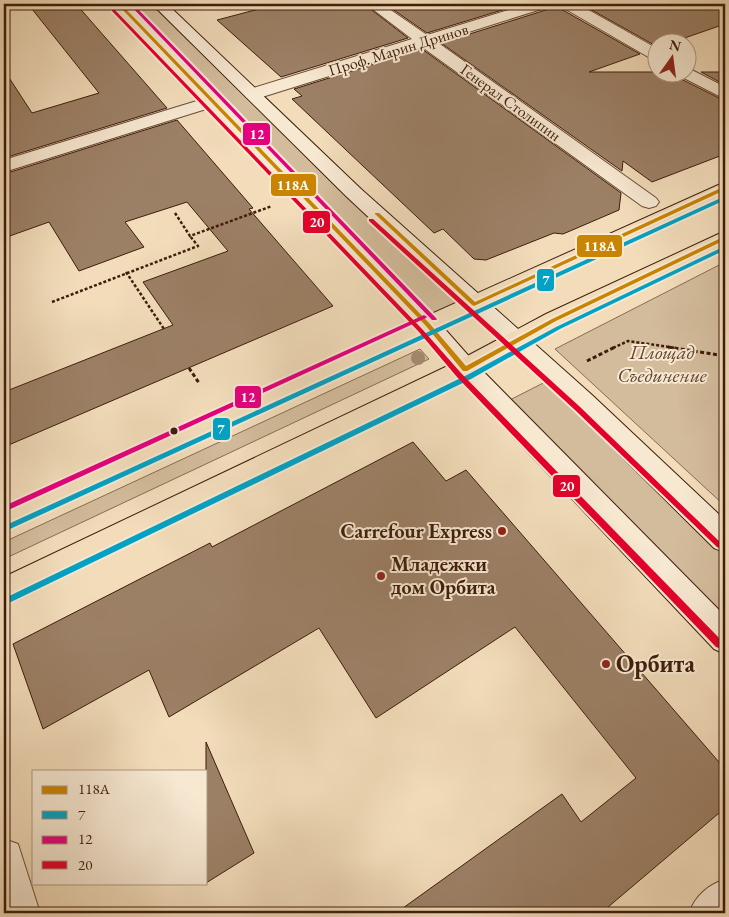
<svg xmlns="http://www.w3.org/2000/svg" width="729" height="917" font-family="'EB Garamond',serif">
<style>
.green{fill:#d3bc9c;stroke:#886c54}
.building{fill:#9c8066;stroke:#3e1d0b}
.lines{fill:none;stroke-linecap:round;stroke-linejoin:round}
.street-casing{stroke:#6b4d37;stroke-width:2}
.secondary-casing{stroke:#3e1d0b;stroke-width:2}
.primary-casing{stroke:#3e1d0b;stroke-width:2}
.path-far1{stroke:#3e1d0b;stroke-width:2.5;stroke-dasharray:3 2;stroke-linecap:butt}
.path{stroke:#3e1d0b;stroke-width:3;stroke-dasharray:4 2.5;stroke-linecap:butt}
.street{fill:#f7e8d2;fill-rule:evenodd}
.secondary{fill:#f7e8d2;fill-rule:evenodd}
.primary{fill:#f2dcba;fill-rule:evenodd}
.bus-1-casing{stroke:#f7e8d2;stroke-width:4}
.bus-2-casing{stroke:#f7e8d2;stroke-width:4}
.bus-3-casing{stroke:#f7e8d2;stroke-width:4}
.bus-4-casing{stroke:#f7e8d2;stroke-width:4}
.bus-1{fill:#c98403;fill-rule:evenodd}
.bus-2{fill:#03a2c4;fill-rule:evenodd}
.bus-3{fill:#e5007d;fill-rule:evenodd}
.bus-4{fill:#e4002b;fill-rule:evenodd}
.tree{fill:#a3896e}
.bus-dot{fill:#3e1d0b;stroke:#f7e8d2;stroke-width:2}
.poi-dot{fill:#8f2418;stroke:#f7e8d2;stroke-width:2}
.labels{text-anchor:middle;stroke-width:4;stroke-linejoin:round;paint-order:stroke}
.far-street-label{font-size:16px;fill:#3e1d0b;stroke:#f7e8d2}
.park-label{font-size:20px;font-style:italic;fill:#63452f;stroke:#f7e8d2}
.poi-label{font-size:20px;font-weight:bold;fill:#3e1d0b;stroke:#f7e8d2;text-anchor:end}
.near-poi-label{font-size:24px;font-weight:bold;fill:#3e1d0b;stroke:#f7e8d2;text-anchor:start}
.line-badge{stroke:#f7e8d2;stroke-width:2}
.badge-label{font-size:14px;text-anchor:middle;font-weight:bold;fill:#fff}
</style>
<rect width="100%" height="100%" fill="#f2dcba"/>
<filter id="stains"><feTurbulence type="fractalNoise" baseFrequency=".004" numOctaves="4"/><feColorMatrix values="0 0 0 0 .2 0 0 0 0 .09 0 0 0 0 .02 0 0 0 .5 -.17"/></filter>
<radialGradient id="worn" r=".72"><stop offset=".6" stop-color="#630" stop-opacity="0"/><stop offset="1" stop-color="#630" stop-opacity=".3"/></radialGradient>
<g class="green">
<path d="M119,4H159L474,304L428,325Z"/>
<path d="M725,262V506L555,349Z"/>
<path d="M420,349L429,359L4,559V542Z"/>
<path d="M555,377L725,540V637L500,405Z"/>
</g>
<g class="building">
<path d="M28,4H76L167,108L4,158V70L32,113L99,93Z"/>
<path d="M278,4H364L408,38L281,77L217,20Z"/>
<path d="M385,4H522L427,33Z"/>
<path d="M552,4H558L561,9L640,54L589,72H676L679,78L725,101V154L652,182L623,161L622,171L441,43L549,9Z"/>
<path d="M581,4H725V24L673,42H656V46Z"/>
<path d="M422,49L621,193L619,210L563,234L554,233L486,260L474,259L443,229L434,233L292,99L302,96L294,89Z"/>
<path d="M701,72H725V85Z"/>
<path d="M177,120L253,208L249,209L333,306L4,447V392L173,325L143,282L228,251L187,202L125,222L144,247L79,271L49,222L4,238V174Z"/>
<path d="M413,442L446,481L466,470L725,769V808L601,913H396L562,794L581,822L636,778L515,627L376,718L319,628L169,717L149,670L43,729L13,644L210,543L212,547Z"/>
<path d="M206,742L254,853L206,883Z"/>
</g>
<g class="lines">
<defs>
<g id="street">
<path d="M366,4H382L427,35L528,4H550L548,7L437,42L656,198L659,202L656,206L649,208L642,206L422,47L259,98H247L244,94L247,90L412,39Z"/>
<path d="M560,4H578L656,48V60L650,58L562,7Z"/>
<path d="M686,67L725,87V99L680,76L678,72H686Z"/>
<path d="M213,96L219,97L222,101L219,105L4,172V160Z"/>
<path d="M4,839L18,844L40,913H4Z"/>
<path d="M725,879V913H689C696,895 707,886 725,879Z"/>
</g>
<g id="secondary">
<path d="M112,4H127L436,319L474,362L725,616V654L714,649L456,376L420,331Z"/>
<path d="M152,4H167L361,189L592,395L725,520V552L714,548L574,409L347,197Z"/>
</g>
<g id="primary">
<path d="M725,182V195L4,532V506Z"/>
<path d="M725,231V246L562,326L474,376L4,606V577L456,362L546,314Z"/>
</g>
</defs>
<use href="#street" class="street-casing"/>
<use href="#secondary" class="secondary-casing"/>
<use href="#primary" class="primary-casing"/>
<g class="path-far1">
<path d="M175,213L190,236L272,206"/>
<path d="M126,272L164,329"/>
<path d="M52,302L198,246L190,236"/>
<path d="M613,348L628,341L676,348"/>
</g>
<g class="path">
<path d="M668,347L725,356"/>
<path d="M587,361L615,347"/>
<path d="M189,368L199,383"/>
</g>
<use href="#street" class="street"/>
<use href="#secondary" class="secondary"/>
<use href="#primary" class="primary"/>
<defs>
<g id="bus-1">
<path d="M117,4H121L430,324L466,366L552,319L723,237H725V240L556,321L467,371H463L426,326Z"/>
<path d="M723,187H725V190L474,306L472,305L375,214V213H379L475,302Z"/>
</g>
<g id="bus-2">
<path d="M723,197H725V200L10,529L8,530L6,529L5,527L6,525Z"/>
<path d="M725,246V250L560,329L471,379L11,602L8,603L5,602L4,600L5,598L467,375L556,327Z"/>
</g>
<g id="bus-3">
<path d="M129,4H133L436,318L437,319L436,320H432Z"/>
<path d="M424,315L427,317L426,318L4,512V506Z"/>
</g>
<g id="bus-4">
<path d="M112,9H114L423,330L461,373L722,641L723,644L722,647L719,648L716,647L457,377L419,332L112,11Z"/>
<path d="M369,219H373L579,406L721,543L722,545L721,547L719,548L717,547L575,410L369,221Z"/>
</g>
</defs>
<use href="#bus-1" class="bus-1-casing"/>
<use href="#bus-2" class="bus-2-casing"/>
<use href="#bus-3" class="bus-3-casing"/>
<use href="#bus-4" class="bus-4-casing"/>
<use href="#bus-1" class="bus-1"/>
<use href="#bus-2" class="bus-2"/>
<use href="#bus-3" class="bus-3"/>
<use href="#bus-4" class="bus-4"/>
</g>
<circle class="tree" cx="418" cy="358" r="7"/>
<circle class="bus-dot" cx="174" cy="431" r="4.5"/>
<g class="poi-dot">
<circle cx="502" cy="531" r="5"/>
<circle cx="381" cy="576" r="5"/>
<circle cx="606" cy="664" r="5"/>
</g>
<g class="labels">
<g class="far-street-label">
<text transform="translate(398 49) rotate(-17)" y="6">Проф. Марин Дринов</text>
<text transform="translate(511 102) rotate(36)" y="6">Генерал Столипин</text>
</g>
<g class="park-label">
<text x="662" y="359">Площад<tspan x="662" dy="23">Съединение</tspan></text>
</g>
<g class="poi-label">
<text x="492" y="538">Carrefour Express</text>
<text x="391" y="571" text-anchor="start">Младежки<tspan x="391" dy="23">дом Орбита</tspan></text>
</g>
<g class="near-poi-label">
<text x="616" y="672">Орбита</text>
</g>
</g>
<g class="line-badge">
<rect x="242" y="122" width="29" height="24" rx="5" fill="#e5007d"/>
<rect x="270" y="173" width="47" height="24" rx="5" fill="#c98403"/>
<rect x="302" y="210" width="29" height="24" rx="5" fill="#e4002b"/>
<rect x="576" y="234" width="47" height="24" rx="5" fill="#c98403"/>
<rect x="536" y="268" width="19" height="24" rx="5" fill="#03a2c4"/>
<rect x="234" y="385" width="28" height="24" rx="5" fill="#e5007d"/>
<rect x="212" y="417" width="19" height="24" rx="5" fill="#03a2c4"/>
<rect x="552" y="474" width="29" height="24" rx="5" fill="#e4002b"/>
</g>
<g class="badge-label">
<text x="257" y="139">12</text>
<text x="293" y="190">118А</text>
<text x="317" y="227">20</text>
<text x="600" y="251">118А</text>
<text x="546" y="285">7</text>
<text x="248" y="402">12</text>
<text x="221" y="434">7</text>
<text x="567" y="491">20</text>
</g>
<rect width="729" height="917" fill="none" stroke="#f2dcba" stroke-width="20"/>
<rect x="5" y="5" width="719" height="907" fill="none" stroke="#3e1d0b" stroke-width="2.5"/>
<rect x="10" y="10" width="709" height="897" fill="none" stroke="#3e1d0b"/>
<rect x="32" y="770" width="175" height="115" fill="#f7e8d2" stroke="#ad9782"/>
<rect x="42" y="786" width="25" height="8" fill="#c98403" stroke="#ad9782"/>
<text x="78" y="794" font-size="15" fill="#3e1d0b">118А</text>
<rect x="42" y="811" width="25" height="8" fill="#03a2c4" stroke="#ad9782"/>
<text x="78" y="820" font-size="15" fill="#3e1d0b">7</text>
<rect x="42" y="836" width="25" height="8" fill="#e5007d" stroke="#ad9782"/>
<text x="78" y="844" font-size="15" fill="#3e1d0b">12</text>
<rect x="42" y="861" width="25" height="8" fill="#e4002b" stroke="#ad9782"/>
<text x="78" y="870" font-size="15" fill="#3e1d0b">20</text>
<g transform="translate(672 58) rotate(14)"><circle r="24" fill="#f7e8d2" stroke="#ad9782"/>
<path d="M0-4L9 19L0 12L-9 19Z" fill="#8f2418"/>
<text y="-8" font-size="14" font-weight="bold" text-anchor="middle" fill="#3e1d0b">N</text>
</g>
<rect width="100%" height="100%" filter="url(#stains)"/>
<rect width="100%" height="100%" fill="url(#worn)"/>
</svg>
